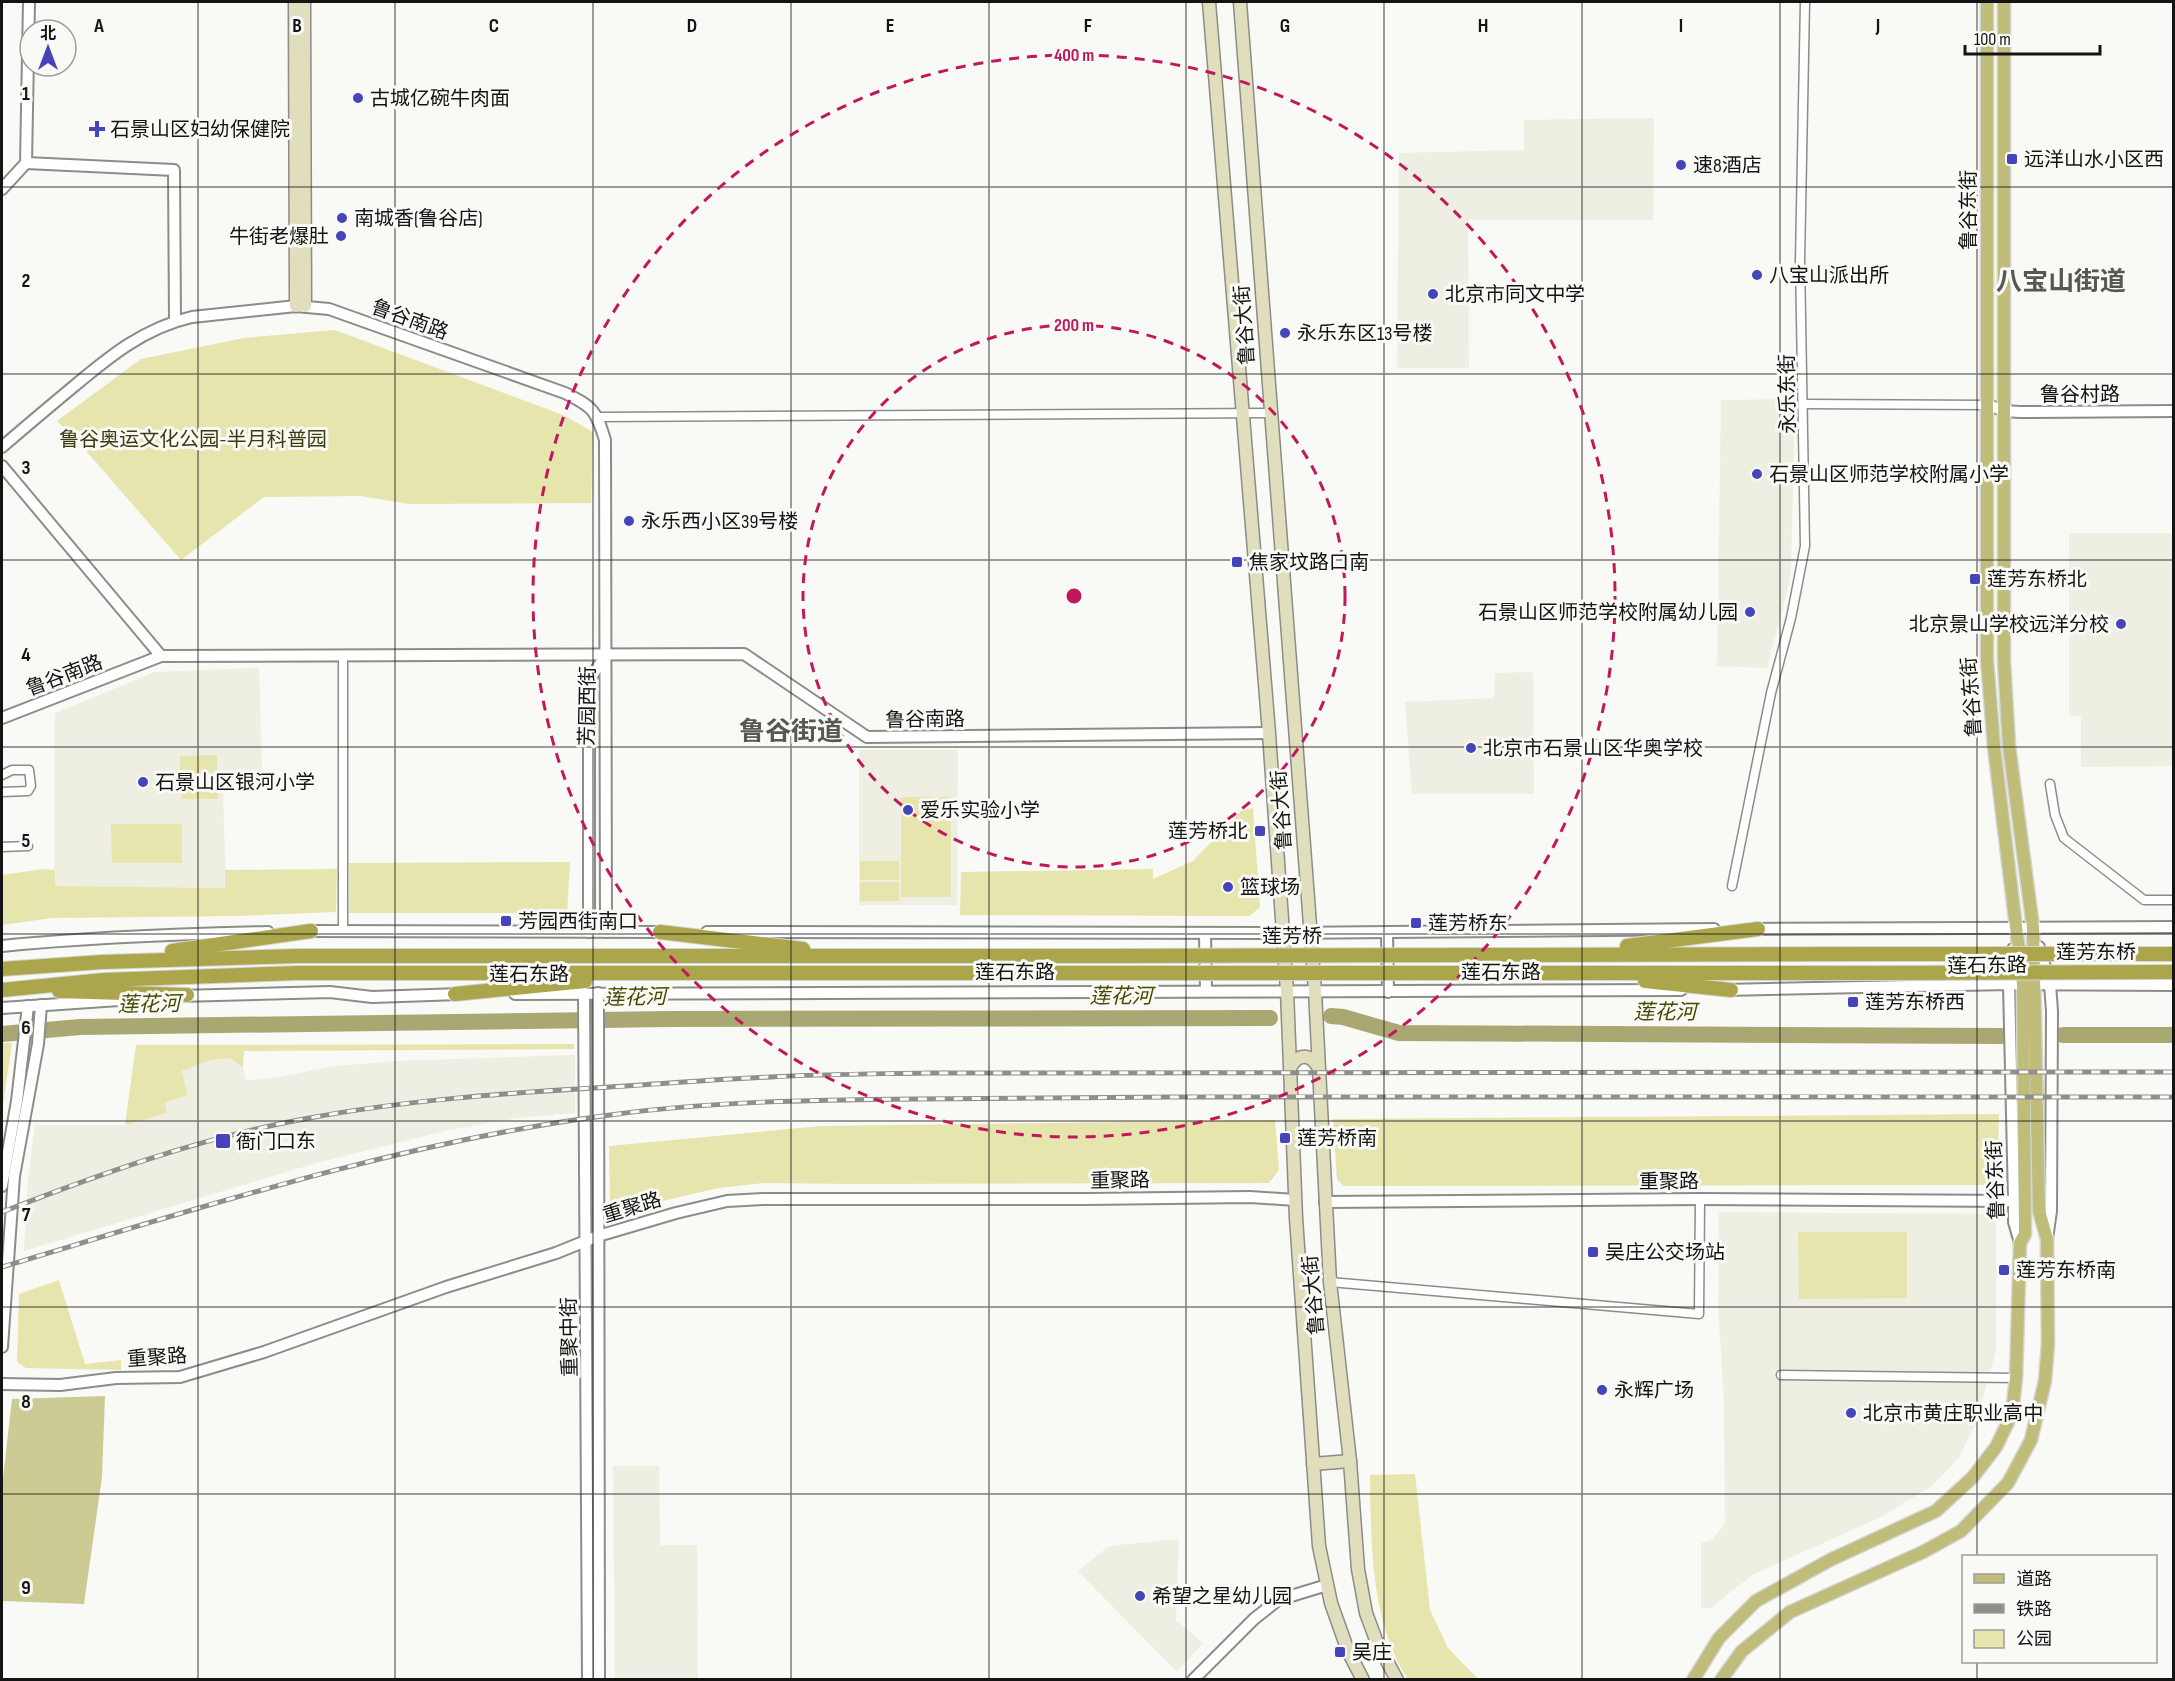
<svg xmlns="http://www.w3.org/2000/svg" width="2175" height="1681" font-family="'Sofia Sans Condensed','Noto Sans SC',sans-serif">
<style>
.built{fill:#eeeee2}
.green{fill:#e6e5ad}
.forest{fill:#cccb93}
.lines{fill:none;stroke-linecap:round;stroke-linejoin:round}
.river{stroke:#aaa872;stroke-width:16}
.minor-casing{stroke:#8c8c89;stroke-width:11}
.tertiary-casing{stroke:#8c8c89;stroke-width:14}
.secondary-casing{stroke:#8c8c89;stroke-width:15}
.primary-casing{stroke:#d5d5d4;stroke-width:15}
.trunk-casing{stroke:#d5d5d4;stroke-width:16}
.minor{stroke:#fff;stroke-width:8}
.tertiary{stroke:#fff;stroke-width:10}
.secondary{stroke:#e0debc;stroke-width:12}
.primary{stroke:#c0bc79;stroke-width:12}
.trunk{stroke:#aba64c;stroke-width:14}
.rail-casing{stroke:#8e8e8b;stroke-width:5}
.rail{stroke:#f9f9f5;stroke-width:3;stroke-dasharray:9;stroke-linecap:butt}
.trunk-bridge-casing{stroke:#d5d5d4;stroke-width:16;stroke-linecap:butt}
.trunk-bridge{stroke:#aba64c;stroke-width:14}
.grid{fill:none;stroke:#141412;stroke-width:1.5;stroke-opacity:0.55}
.ring{fill:none;stroke:#c2185b;stroke-width:3;stroke-dasharray:10 8}
.poi-dot{fill:#4544b9;stroke:#f9f9f5;stroke-width:2}
.labels{text-anchor:middle;stroke-width:6;stroke-linejoin:round;paint-order:stroke}
.poi-label{font-size:20px;fill:#141412;stroke:#f9f9f5;text-anchor:start}
.street-label{font-size:20px;fill:#141412;stroke:#f9f9f5}
.park-label{font-size:20px;fill:#3d3b10;stroke:#f9f9f5}
.water-label{font-size:21px;font-style:italic;fill:#4b4802;stroke:#f9f9f5}
.district-label{font-size:26px;font-weight:bold;fill:#575754;stroke:#f9f9f5}
.grid-label{font-size:20px;text-anchor:middle;font-weight:bold;fill:#141412;stroke:#f9f9f5;stroke-width:6;stroke-linejoin:round;paint-order:stroke}
.centre{fill:#c2185b;stroke:#f9f9f5;stroke-width:3}
.ring-label{font-size:18px;text-anchor:middle;font-weight:bold;fill:#c2185b;stroke:#f9f9f5;stroke-width:6;stroke-linejoin:round;paint-order:stroke}
</style>
<rect width="100%" height="100%" fill="#f9f9f5"/>
<g class="built">
<path d="M1654,118L1653,220H1468L1469,368H1397L1399,153L1524,150V120Z"/>
<path d="M1795,399L1791,566L1789,584L1767,668L1717,666L1721,400Z"/>
<path d="M2069,533H2173V766L2081,767V716L2069,715Z"/>
<path d="M259,668L262,772H239L223,792L226,888L54,886L55,713L155,672Z"/>
<path d="M1533,672L1534,794H1412L1405,702L1494,698L1495,673Z"/>
<path d="M859,750H958L957,905H859Z"/>
<path d="M575,1055V1113L517,1118L449,1130L316,1163L24,1251L28,1180L35,1125H125L167,1113L165,1103L181,1071L210,1060L231,1058L243,1068L246,1081L279,1077L336,1066L397,1061Z"/>
<path d="M1719,1212L1996,1214V1351L1975,1425L1958,1459L1932,1486L1881,1517L1754,1574L1710,1608H1701V1543L1712,1540L1725,1523L1724,1402L1718,1305Z"/>
<path d="M613,1466H659L660,1545H697L698,1679H615Z"/>
<path d="M1179,1539L1176,1620L1203,1643L1177,1672L1078,1571L1109,1546Z"/>
</g>
<g class="green">
<path d="M335,330L563,415L593,432L591,503L409,504L361,496L264,497L181,560L80,444L57,421L141,359L244,338Z"/>
<path d="M217,755V775H180V756Z"/>
<path d="M218,779V799H181V780Z"/>
<rect x="901" y="797" width="50" height="100"/>
<path d="M1253,808L1260,907L1250,916L960,915L961,872L1153,869V879L1193,861L1242,810Z"/>
<path d="M111,824H182V863H112Z"/>
<rect x="860" y="861" width="39" height="19"/>
<path d="M570,862L567,913H349V863Z"/>
<path d="M44,869L55,870V886L225,888V870L337,869L336,912L236,916L52,918L2,925V875Z"/>
<rect x="860" y="882" width="39" height="19"/>
<path d="M2,1043H12L2,1112Z"/>
<path d="M574,1044V1049L244,1051L243,1068L230,1058L210,1060L182,1071L187,1095L165,1103L167,1113L125,1125L136,1045Z"/>
<path d="M1999,1114L1997,1181L1994,1185L1344,1186L1337,1180L1333,1119Z"/>
<path d="M1275,1120L1279,1170L1269,1183L852,1184L765,1183L718,1188L629,1209L610,1202L609,1146L821,1126Z"/>
<path d="M1798,1232H1907V1298L1799,1299Z"/>
<path d="M59,1280L85,1364L121,1360V1370L26,1368L17,1362L19,1294Z"/>
<path d="M1415,1474L1430,1610L1448,1648L1478,1679H1408C1370,1622 1371,1542 1370,1475Z"/>
</g>
<path class="forest" d="M105,1396L102,1477L84,1604L2,1601V1487L12,1399Z"/>
<g class="lines">
<g class="river">
<path d="M1331,1016L1343,1017L1399,1033L2001,1036"/>
<path d="M2,1034L80,1027L670,1019L1270,1018"/>
<path d="M2063,1035H2174"/>
</g>
<defs>
<g id="minor">
<path d="M1804,404L1988,405"/>
<path d="M598,417L1271,413"/>
<path d="M2,775L12,770H29L31,786L28,791L2,792"/>
<path d="M2050,784L2055,815L2064,838L2144,900H2174"/>
<path d="M2,847L28,846"/>
<path d="M1732,886L1771,693L1791,618L1805,546L1800,261L1805,2"/>
<path d="M343,931V656"/>
<path d="M1330,1282L1699,1314L1700,1199"/>
<path d="M1781,1375L2016,1378"/>
</g>
<g id="tertiary">
<path d="M26,163L174,170L175,321"/>
<path d="M2,189L26,163L29,2"/>
<path d="M1988,405L2005,411L2019,412L2174,411"/>
<path d="M2,447C25,427 49,407 73,387C110,356 144,328 192,317L296,306L329,309L565,393C593,407 596,410 605,440L606,932"/>
<path d="M2,466L161,656"/>
<path d="M2,718L161,656L744,654L867,737L1269,733"/>
<path d="M1751,929L2174,927"/>
<path d="M305,931L667,932"/>
<path d="M589,932V680L606,655"/>
<path d="M707,932L1282,933L1714,929"/>
<path d="M1387,932L1388,992"/>
<path d="M1205,933L1206,991"/>
<path d="M2,946C90,937 179,934 268,932"/>
<path d="M2039,947L2050,984L2052,1011L2051,1211L2047,1239"/>
<path d="M2013,949L2009,984L2014,1201V1222L2020,1243"/>
<path d="M1724,990L2009,984L2174,985"/>
<path d="M584,993L588,1680"/>
<path d="M598,993L599,1680"/>
<path d="M515,994L1681,990"/>
<path d="M179,996L330,992L372,997L460,994"/>
<path d="M2,1008L134,999"/>
<path d="M2,1186L17,1101L28,1006"/>
<path d="M1325,1202L1700,1199L2014,1201"/>
<path d="M2,1347L14,1176L38,1044L41,1005"/>
<path d="M2,1384L60,1385L116,1378L180,1377L264,1352L446,1287L556,1253L598,1236L676,1213L727,1201L763,1199H1087L1250,1197L1295,1200"/>
<path d="M1193,1680L1254,1619L1278,1600L1327,1585"/>
</g>
<g id="secondary">
<path d="M295,2L296,306"/>
<path d="M304,2L305,306"/>
<path d="M1209,2L1269,733L1287,991L1296,1218L1319,1546L1331,1603L1348,1651L1363,1680"/>
<path d="M1240,2L1315,991L1330,1282L1350,1461L1358,1569L1366,1613L1376,1640L1397,1680"/>
<path d="M1291,1066C1299,1053 1311,1054 1318,1067"/>
<path d="M1313,1464L1350,1461"/>
</g>
<g id="primary">
<path d="M1693,1680L1719,1638L1756,1601L1830,1560L1936,1511L1973,1477L1996,1447L2012,1414L2016,1378L2020,1243L2025,1234L2023,984L1994,747L1987,660V2"/>
<path d="M1721,1680L1742,1651L1790,1612L1923,1552L1961,1531L2008,1483L2031,1440L2045,1381L2048,1344L2047,1239L2039,1211L2033,927L2009,746L2004,661V2"/>
</g>
<g id="trunk">
<path d="M660,932L803,949"/>
<path d="M1627,946L1758,929"/>
<path d="M172,951L311,931"/>
<path d="M1479,955L1875,954"/>
<path d="M2,969L102,962L298,956H1105"/>
<path d="M1478,973H1875"/>
<path d="M1645,981L1731,990"/>
<path d="M2,990L104,980L298,973H1105"/>
<path d="M59,991L187,995"/>
<path d="M455,994L585,981"/>
</g>
</defs>
<use href="#minor" class="minor-casing"/>
<use href="#tertiary" class="tertiary-casing"/>
<use href="#secondary" class="secondary-casing"/>
<use href="#primary" class="primary-casing"/>
<use href="#trunk" class="trunk-casing"/>
<use href="#minor" class="minor"/>
<use href="#tertiary" class="tertiary"/>
<use href="#secondary" class="secondary"/>
<use href="#primary" class="primary"/>
<use href="#trunk" class="trunk"/>
<defs>
<g id="rail">
<path d="M2,1212C100,1174 200,1138 304,1119C405,1100 507,1093 610,1087C663,1084 717,1079 771,1077C823,1074 875,1074 927,1073L2174,1072"/>
<path d="M2,1267C202,1207 402,1142 610,1115C712,1101 815,1100 918,1099C1002,1098 1087,1098 1171,1097C1505,1095 1839,1097 2174,1097"/>
</g>
</defs>
<use href="#rail" class="rail-casing"/>
<use href="#rail" class="rail"/>
<defs>
<g id="trunk-bridge">
<path d="M1875,954H2174"/>
<path d="M1105,956L1479,955"/>
<path d="M1105,973H1478"/>
<path d="M1875,973L2174,972"/>
</g>
</defs>
<use href="#trunk-bridge" class="trunk-bridge-casing"/>
<use href="#trunk-bridge" class="trunk-bridge"/>
</g>
<path class="grid" d="M198,2V1680M395,2V1680M593,2V1680M791,2V1680M989,2V1680M1186,2V1680M1384,2V1680M1582,2V1680M1780,2V1680M1977,2V1556M2,187H2174M2,374H2174M2,560H2174M2,747H2174M2,934H2174M2,1121H2174M2,1307H2174M2,1494H2174M1977,1662V1680"/>
<g class="ring">
<circle cx="1074" cy="596" r="271"/>
<circle cx="1074" cy="596" r="541"/>
</g>
<g class="poi-dot">
<circle cx="358" cy="98" r="6"/>
<path d="M94 120h6v6h6v6h-6v6h-6v-6h-6v-6h6z"/>
<rect x="2006" y="153" width="12" height="12" rx="3"/>
<circle cx="1681" cy="165" r="6"/>
<circle cx="342" cy="218" r="6"/>
<circle cx="341" cy="236" r="6"/>
<circle cx="1757" cy="275" r="6"/>
<circle cx="1433" cy="294" r="6"/>
<circle cx="1285" cy="333" r="6"/>
<circle cx="1757" cy="474" r="6"/>
<circle cx="629" cy="521" r="6"/>
<rect x="1231" y="556" width="12" height="12" rx="3"/>
<rect x="1969" y="573" width="12" height="12" rx="3"/>
<circle cx="1750" cy="612" r="6"/>
<circle cx="2121" cy="624" r="6"/>
<circle cx="1471" cy="748" r="6"/>
<circle cx="143" cy="782" r="6"/>
<circle cx="908" cy="810" r="6"/>
<rect x="1254" y="825" width="12" height="12" rx="3"/>
<circle cx="1228" cy="887" r="6"/>
<rect x="500" y="915" width="12" height="12" rx="3"/>
<rect x="1410" y="917" width="12" height="12" rx="3"/>
<rect x="1847" y="996" width="12" height="12" rx="3"/>
<rect x="1279" y="1132" width="12" height="12" rx="3"/>
<rect x="215" y="1133" width="16" height="16" rx="3"/>
<rect x="1587" y="1246" width="12" height="12" rx="3"/>
<rect x="1998" y="1264" width="12" height="12" rx="3"/>
<circle cx="1602" cy="1390" r="6"/>
<circle cx="1851" cy="1413" r="6"/>
<circle cx="1140" cy="1596" r="6"/>
<rect x="1334" y="1646" width="12" height="12" rx="3"/>
</g>
<g class="labels">
<g class="poi-label">
<text x="370" y="105">古城亿碗牛肉面</text>
<text x="110" y="136">石景山区妇幼保健院</text>
<text x="2024" y="166">远洋山水小区西</text>
<text x="1693" y="172">速8酒店</text>
<text x="354" y="225">南城香(鲁谷店)</text>
<text x="329" y="243" text-anchor="end">牛街老爆肚</text>
<text x="1769" y="282">八宝山派出所</text>
<text x="1445" y="301">北京市同文中学</text>
<text x="1297" y="340">永乐东区13号楼</text>
<text x="1769" y="481">石景山区师范学校附属小学</text>
<text x="641" y="528">永乐西小区39号楼</text>
<text x="1249" y="569">焦家坟路口南</text>
<text x="1987" y="586">莲芳东桥北</text>
<text x="1738" y="619" text-anchor="end">石景山区师范学校附属幼儿园</text>
<text x="2109" y="631" text-anchor="end">北京景山学校远洋分校</text>
<text x="1483" y="755">北京市石景山区华奥学校</text>
<text x="155" y="789">石景山区银河小学</text>
<text x="920" y="817">爱乐实验小学</text>
<text x="1248" y="838" text-anchor="end">莲芳桥北</text>
<text x="1240" y="894">篮球场</text>
<text x="518" y="928">芳园西街南口</text>
<text x="1428" y="930">莲芳桥东</text>
<text x="1865" y="1009">莲芳东桥西</text>
<text x="1297" y="1145">莲芳桥南</text>
<text x="236" y="1148">衙门口东</text>
<text x="1605" y="1259">吴庄公交场站</text>
<text x="2016" y="1277">莲芳东桥南</text>
<text x="1614" y="1397">永辉广场</text>
<text x="1863" y="1420">北京市黄庄职业高中</text>
<text x="1152" y="1603">希望之星幼儿园</text>
<text x="1352" y="1659">吴庄</text>
</g>
<g class="street-label">
<text transform="translate(1968 210) rotate(-90)" y="7">鲁谷东街</text>
<text transform="translate(410 319) rotate(20)" y="7">鲁谷南路</text>
<text transform="translate(1244 325) rotate(-94)" y="7">鲁谷大街</text>
<text transform="translate(1787 394) rotate(-91)" y="7">永乐东街</text>
<text x="2080" y="401">鲁谷村路</text>
<text transform="translate(64 675) rotate(-21)" y="7">鲁谷南路</text>
<text transform="translate(1971 697) rotate(-94)" y="7">鲁谷东街</text>
<text transform="translate(587 706) rotate(-89)" y="7">芳园西街</text>
<text transform="translate(925 719) rotate(-1)" y="7">鲁谷南路</text>
<text transform="translate(1281 810) rotate(-94)" y="7">鲁谷大街</text>
<text x="1292" y="943">莲芳桥</text>
<text x="2096" y="959">莲芳东桥</text>
<text transform="translate(1987 965) rotate(-1)" y="7">莲石东路</text>
<text x="1015" y="979">莲石东路</text>
<text x="1501" y="979">莲石东路</text>
<text x="529" y="981">莲石东路</text>
<text transform="translate(1120 1180) rotate(-1)" y="7">重聚路</text>
<text transform="translate(1995 1180) rotate(-92)" y="7">鲁谷东街</text>
<text x="1669" y="1188">重聚路</text>
<text transform="translate(632 1207) rotate(-17)" y="7">重聚路</text>
<text transform="translate(1313 1295) rotate(-95)" y="7">鲁谷大街</text>
<text transform="translate(569 1337) rotate(-91)" y="7">重聚中街</text>
<text transform="translate(157 1357) rotate(-4)" y="7">重聚路</text>
</g>
<g class="park-label">
<text x="193" y="446">鲁谷奥运文化公园-半月科普园</text>
</g>
<g class="water-label">
<text x="1121" y="1003">莲花河</text>
<text transform="translate(635 997) rotate(-1)" y="7">莲花河</text>
<text transform="translate(149 1004) rotate(-1)" y="7">莲花河</text>
<text x="1665" y="1019">莲花河</text>
</g>
<g class="district-label">
<text x="2061" y="290">八宝山街道</text>
<text x="791" y="740">鲁谷街道</text>
</g>
</g>
<g class="grid-label">
<text x="99" y="32">A</text>
<text x="297" y="32">B</text>
<text x="494" y="32">C</text>
<text x="692" y="32">D</text>
<text x="890" y="32">E</text>
<text x="1088" y="32">F</text>
<text x="1285" y="32">G</text>
<text x="1483" y="32">H</text>
<text x="1681" y="32">I</text>
<text x="1878" y="32">J</text>
<text x="26" y="100">1</text>
<text x="26" y="287">2</text>
<text x="26" y="474">3</text>
<text x="26" y="661">4</text>
<text x="26" y="847">5</text>
<text x="26" y="1034">6</text>
<text x="26" y="1221">7</text>
<text x="26" y="1408">8</text>
<text x="26" y="1594">9</text>
</g>
<circle cx="1074" cy="596" r="9" class="centre"/>
<g class="ring-label">
<text x="1074" y="61">400 m</text>
<text x="1074" y="331">200 m</text>
</g>
<rect width="2175" height="1681" fill="none" stroke="#141412" stroke-width="6"/>
<rect x="1962" y="1555" width="195" height="108" fill="#f9f9f5" stroke="#9d9d9a" stroke-width="1.5"/>
<rect x="1974" y="1574" width="30" height="9" fill="#c0bc79" stroke="#9d9d9a" stroke-width="1.5"/>
<text x="2016" y="1585" font-size="18" fill="#141412">道路</text>
<rect x="1974" y="1604" width="30" height="9" fill="#8e8e8b" stroke="#9d9d9a" stroke-width="1.5"/>
<text x="2016" y="1615" font-size="18" fill="#141412">铁路</text>
<rect x="1974" y="1630" width="30" height="18" fill="#e6e5ad" stroke="#9d9d9a" stroke-width="1.5"/>
<text x="2016" y="1645" font-size="18" fill="#141412">公园</text>
<g transform="translate(48 48)"><circle r="28" fill="#f9f9f5" stroke="#9d9d9a" stroke-width="1.5"/>
<path d="M0-4.5L10 22L0 15L-10 22Z" fill="#4544b9"/>
<text y="-9" font-size="16" font-weight="bold" text-anchor="middle" fill="#141412">北</text>
</g>
<path d="M1965 45v9h135v-9" fill="none" stroke="#141412" stroke-width="3"/>
<text x="1974" y="45" font-size="18" fill="#141412" stroke="#f9f9f5" stroke-width="4.5" paint-order="stroke">100 m</text>
</svg>
